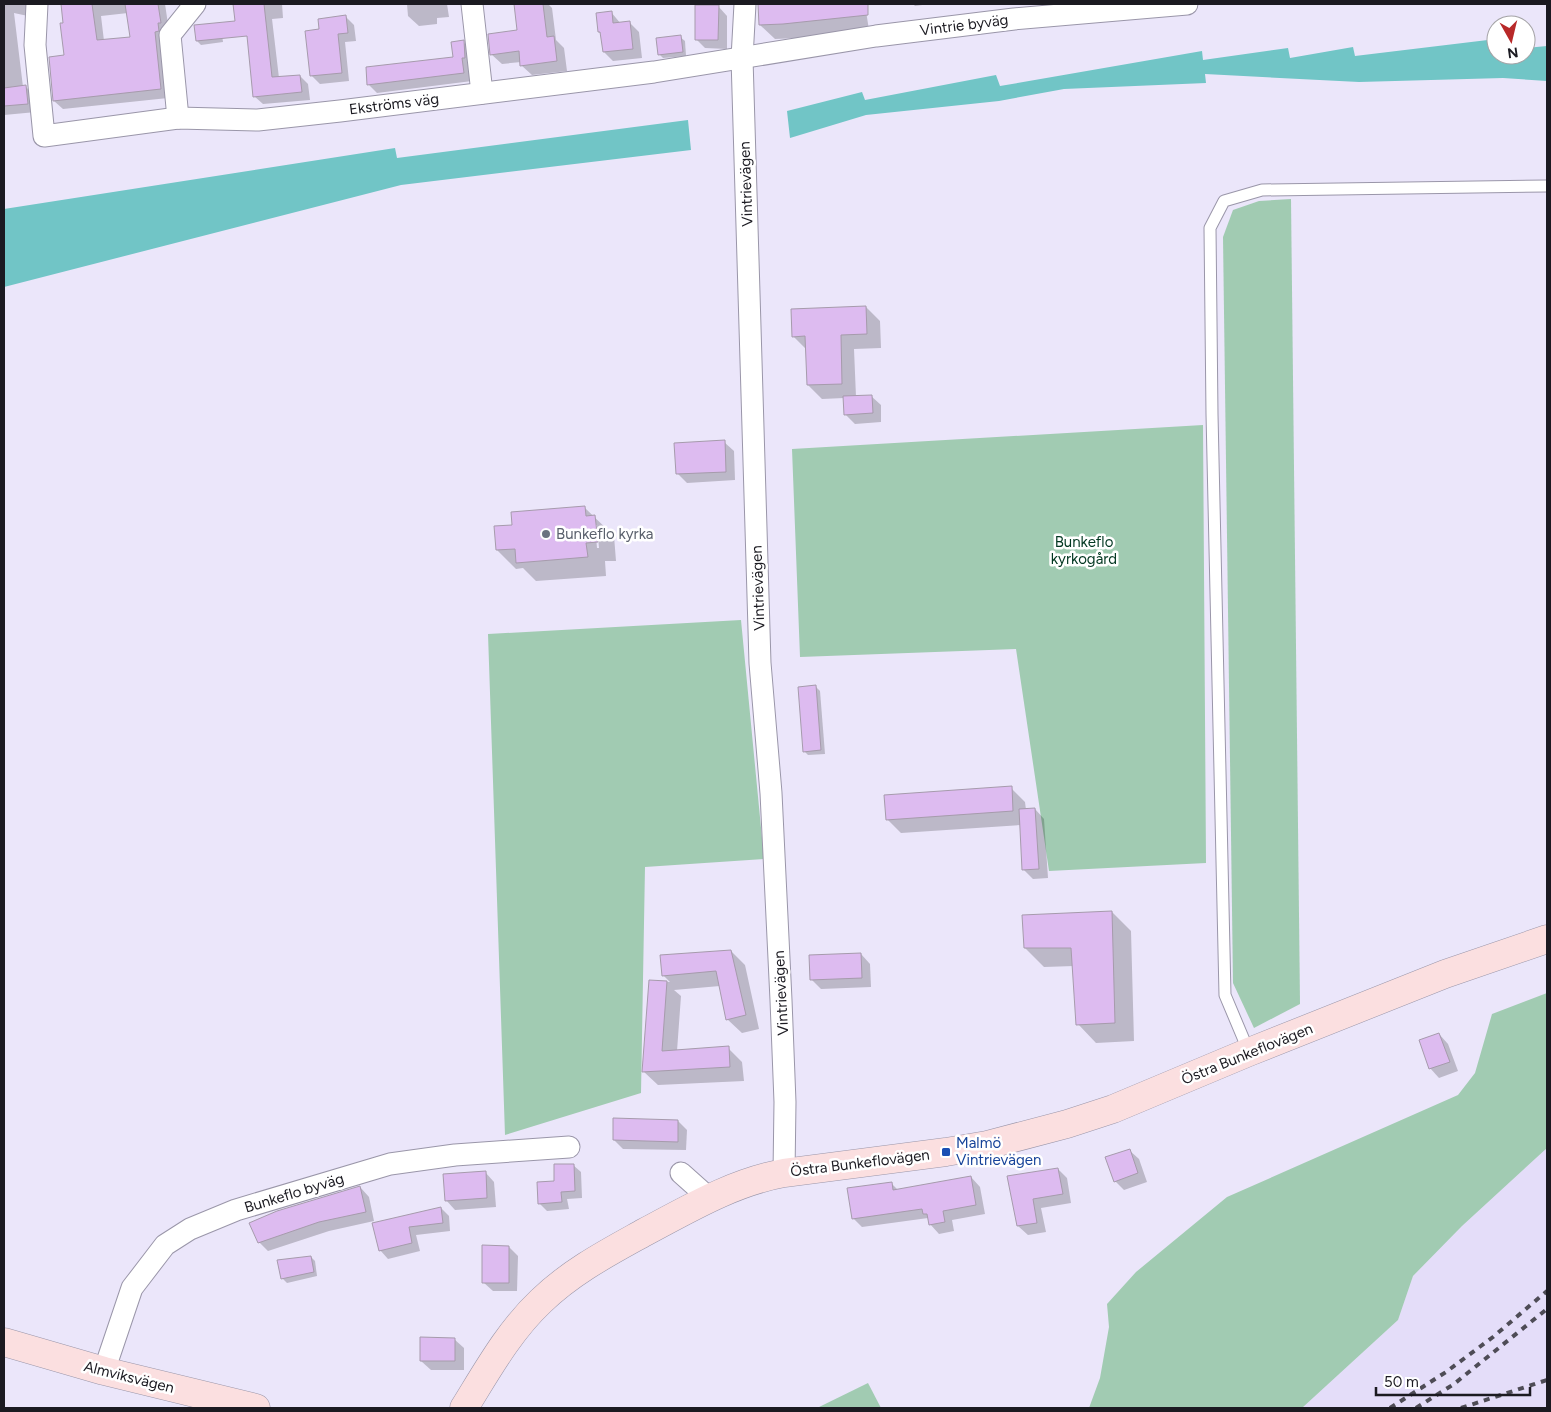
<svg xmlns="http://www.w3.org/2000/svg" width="1551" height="1412" font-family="Figtree,sans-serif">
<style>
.built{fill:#e4ddf9}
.green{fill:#a1cbb2}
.water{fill:#71c5c6}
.shadow{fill:#0003;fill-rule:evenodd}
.building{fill:#ddbbf0;stroke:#a69bac}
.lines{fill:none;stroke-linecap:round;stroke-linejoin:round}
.lane-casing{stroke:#9a96a9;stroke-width:13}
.street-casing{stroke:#9a96a9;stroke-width:23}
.secondary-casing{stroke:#9a96a9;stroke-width:29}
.lane{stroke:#fff;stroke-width:11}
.street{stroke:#fff;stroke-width:21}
.secondary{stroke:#fbdfe0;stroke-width:28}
.rail{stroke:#4e4c56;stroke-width:4;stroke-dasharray:6 6;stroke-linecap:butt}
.worship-dot{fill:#6b7280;stroke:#fff;stroke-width:2}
.transit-dot{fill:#1a4fb4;stroke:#fff;stroke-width:2}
.labels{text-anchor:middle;stroke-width:5;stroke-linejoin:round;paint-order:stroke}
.street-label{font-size:15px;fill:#1b1a21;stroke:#fff}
.worship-label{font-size:15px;fill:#5b616d;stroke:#fff;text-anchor:start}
.park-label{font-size:15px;fill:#023721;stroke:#fff}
.transit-label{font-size:15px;fill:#164399;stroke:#fff;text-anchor:start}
</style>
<rect width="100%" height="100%" fill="#ebe6fa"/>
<path class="built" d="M1547,1148V1408H1302L1398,1320L1413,1276L1462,1226Z"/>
<g class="green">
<path d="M1291,199L1300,1004L1254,1028L1233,983L1223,237L1233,210L1259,201Z"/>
<path d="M1203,425L1206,863L1049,871L1016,649L800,657L792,449Z"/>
<path d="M741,620L764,859L645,867L641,1093L505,1135L488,634Z"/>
<path d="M1547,993V1148L1462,1226L1413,1276L1398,1320L1302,1408H1089L1100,1378L1109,1327L1107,1304L1136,1272L1227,1197L1458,1095L1475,1073L1492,1014Z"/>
<path d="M868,1383L881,1408H817Z"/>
</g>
<g class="water">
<path d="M1496,39V55H1526V48L1547,46V81L1503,78L1359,82L1205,74L1206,83L1064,89L999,101L866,115L790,138L787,111L862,92L865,100L996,75L1000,86L1202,51L1203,60L1288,48L1290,58L1353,47L1355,56Z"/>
<path d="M688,120L691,150L401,185L4,287V209L395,148L397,158Z"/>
</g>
<g class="shadow">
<path d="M4,4H32L28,16L14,13L23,87H26L34,95L36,112L4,115Z"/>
<path d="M62,4H165L169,31L168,98L63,109L54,101L66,57ZM128,13L131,38L104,41L101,16Z"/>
<path d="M244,4H282L283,18L272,19L279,78L300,76L308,84L310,100L263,104L254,96L249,39L246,35Z"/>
<path d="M407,4H447L449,17L437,18V24L419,26L408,16Z"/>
<path d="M515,4H548L552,8L556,40L564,48L567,71L532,75L521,65V62L502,64L491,54L518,31Z"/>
<path d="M760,4H859L866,11L869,30L798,38L775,39L760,25Z"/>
<path d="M913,4H930L915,6Z"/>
<path d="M718,6L727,16V49L705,48L696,39Z"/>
<path d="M611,12L621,24L630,23L639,32L642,58L613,61L604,52L602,35L599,32Z"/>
<path d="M345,16L354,25L356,41L345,42L349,81L320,84L311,75L320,30Z"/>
<path d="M221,28L223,42L201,45L197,41Z"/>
<path d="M680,37L685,41L686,56L663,58L659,54Z"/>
<path d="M463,42L471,50L472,81L377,93L369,85L454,58Z"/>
<path d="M866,307L880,321L881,348L854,349L856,397L871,396L881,405V422L855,424L845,414L844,398L822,399L808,385L807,350L793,336Z"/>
<path d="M724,442L734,451L735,480L687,483L678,474Z"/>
<path d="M585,508L614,536L616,561H605L606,576L536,581L523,568L516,569L497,550L513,526ZM595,525H597L599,548H597Z"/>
<path d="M816,687L820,691L825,754L808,755L804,751Z"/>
<path d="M1011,788L1025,802L1026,810L1035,809L1044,819L1048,878L1033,879L1023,869L1021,825L901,833L887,819Z"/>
<path d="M1112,912L1131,931L1134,1041L1096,1043L1078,1024L1074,966L1044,967L1025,948Z"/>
<path d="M731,951L745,965L759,1029L742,1033L727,1019L720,986L674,990L681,996L677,1051L728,1048L742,1062L744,1081L658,1085L643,1071L650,981L670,982L663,975Z"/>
<path d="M861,954L870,964L871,987L821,989L812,980Z"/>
<path d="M1439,1034L1448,1044L1458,1071L1439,1078L1430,1068Z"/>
<path d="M678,1121L687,1130L686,1150L623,1149L614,1140Z"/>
<path d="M1129,1150L1139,1159L1147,1182L1124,1190L1115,1181Z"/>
<path d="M573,1165L581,1172L582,1198L567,1199L569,1209L547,1211L539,1203L556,1182Z"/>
<path d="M1058,1169L1067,1178L1071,1203L1041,1208L1046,1232L1028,1235L1018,1226L1009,1177Z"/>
<path d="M485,1172L494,1182L496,1207L455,1210L446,1200Z"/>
<path d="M971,1177L980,1187L985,1214L952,1220L954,1231L939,1234L930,1224L928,1218L862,1227L853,1218L891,1183L898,1190Z"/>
<path d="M360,1187L369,1197L374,1221L329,1231L268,1251L259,1242Z"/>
<path d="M441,1208L449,1216L450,1231L416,1235L420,1251L388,1259L380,1250L374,1224Z"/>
<path d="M509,1247L518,1256L517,1291H493L483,1282Z"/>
<path d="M311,1257L315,1261L317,1276L287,1283L282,1278Z"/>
<path d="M454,1339L464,1348V1370H431L421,1361Z"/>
</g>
<g class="building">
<path d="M61,4H92L97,40L130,37L125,4H158L161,23H158L159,31L155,32L161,89L53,101L49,57L64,55L60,23H63Z"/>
<path d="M233,4H264L272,77L300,75L302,92L253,97L247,36L196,41L194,25L235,21Z"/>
<path d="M514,4H543L547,37L554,36L557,61L520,66L519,51L490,55L488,34L517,30Z"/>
<path d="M758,4H868V15L783,24L759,25Z"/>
<path d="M695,5H719L718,40H695Z"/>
<path d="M612,11L613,23L630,21L633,49L603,52L600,32H598L596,13Z"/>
<path d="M346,15L348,33L338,34L342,73L310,76L305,31L319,29L318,19Z"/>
<path d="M681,35L683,52L658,55L656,38Z"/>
<path d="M464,40L465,58H462L464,73L367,85L366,67L453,57L451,42Z"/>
<path d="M26,85L28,104L4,106V88Z"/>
<path d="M866,306L867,334L841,335L842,384L807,385L805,336L792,337L791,309Z"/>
<path d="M872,395L873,413L844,415L843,396Z"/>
<path d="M725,440L726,472L676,474L674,443Z"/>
<path d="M585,506L586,516L595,515L598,542L586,543L588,557L516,563L515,549L496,550L494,526L512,525L511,512Z"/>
<path d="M816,685L821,750L803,752L798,687Z"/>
<path d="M1012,786L1013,811L886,820L884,795Z"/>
<path d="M1035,808L1039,869L1022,870L1019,809Z"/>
<path d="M1112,911L1115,1023L1076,1025L1071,948H1024L1022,915Z"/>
<path d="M731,950L746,1015L726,1020L716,971L662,976L660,955Z"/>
<path d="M861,953L862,978L810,980L809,955Z"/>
<path d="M649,980L667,981L662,1051L729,1046L730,1067L642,1072Z"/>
<path d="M1439,1033L1450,1062L1429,1069L1419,1040Z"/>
<path d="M613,1118L678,1120V1142L613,1140Z"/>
<path d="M1130,1149L1138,1173L1114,1182L1105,1157Z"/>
<path d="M554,1164H574L575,1191L561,1192L562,1202L538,1204L537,1182L554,1181Z"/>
<path d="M1058,1168L1063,1194L1033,1199L1037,1223L1017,1226L1007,1176Z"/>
<path d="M486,1171L487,1198L445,1201L443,1174Z"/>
<path d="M971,1176L976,1205L943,1211L945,1222L929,1225L927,1214H923L922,1209L852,1219L847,1188L892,1182L893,1190Z"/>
<path d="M360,1186L366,1212L319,1222L258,1243L249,1223L277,1211Z"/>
<path d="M441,1207L443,1223L409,1227L412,1243L379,1251L372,1223Z"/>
<path d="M482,1245L509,1246V1283H482Z"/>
<path d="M311,1256L314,1272L281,1279L277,1260Z"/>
<path d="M420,1337L455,1338V1361H420Z"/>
</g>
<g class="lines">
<defs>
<path id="lane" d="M1249,1052L1225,995L1212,414L1210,228L1224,201L1262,190L1546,186"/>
<g id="street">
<path d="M37,4L35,45L44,136L178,118L258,120L340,111L654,72L876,36L1014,19L1187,4"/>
<path d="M472,4L482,93"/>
<path d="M745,4L742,58L760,663L771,793L781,1000L785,1102L784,1173"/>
<path d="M178,118L170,35L195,4"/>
<path d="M681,1173L709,1198"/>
<path d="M104,1371L132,1288L165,1245L190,1229L236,1210L390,1164L455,1155L569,1147"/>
</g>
<g id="secondary">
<path d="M4,1342L104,1371L256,1408"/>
<path d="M464,1408C487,1371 509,1331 541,1301C572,1271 609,1252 645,1232C690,1208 734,1182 784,1173L946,1152L987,1145L1067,1124L1113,1109L1249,1052L1445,974L1547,939"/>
</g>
</defs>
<use href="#lane" class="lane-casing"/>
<use href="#street" class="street-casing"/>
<use href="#secondary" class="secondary-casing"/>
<use href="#lane" class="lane"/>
<use href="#street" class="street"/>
<use href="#secondary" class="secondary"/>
<g class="rail">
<path d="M1390,1408L1446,1372L1493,1337L1547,1291"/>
<path d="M1416,1408L1454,1384L1547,1309"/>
<path d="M1461,1408L1547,1380"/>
</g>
</g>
<circle class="worship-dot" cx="546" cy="534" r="5"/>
<rect class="transit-dot" x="941" y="1147" width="10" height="10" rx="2.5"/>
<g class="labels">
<g class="street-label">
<text transform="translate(964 25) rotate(-7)" y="5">Vintrie byväg</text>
<text transform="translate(394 104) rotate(-7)" y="5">Ekströms väg</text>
<text transform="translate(746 184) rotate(-92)" y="5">Vintrievägen</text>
<text transform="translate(758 588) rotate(-92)" y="5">Vintrievägen</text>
<text transform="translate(781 993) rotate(-93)" y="5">Vintrievägen</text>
<text transform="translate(1247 1054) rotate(-22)" y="5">Östra Bunkeflovägen</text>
<text transform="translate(860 1163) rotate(-7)" y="5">Östra Bunkeflovägen</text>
<text transform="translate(294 1193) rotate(-17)" y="5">Bunkeflo byväg</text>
<text transform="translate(129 1377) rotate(14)" y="5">Almviksvägen</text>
</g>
<g class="worship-label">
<text x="556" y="539">Bunkeflo kyrka</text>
</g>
<g class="park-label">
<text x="1084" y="547">Bunkeflo<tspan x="1084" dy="17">kyrkogård</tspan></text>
</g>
<g class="transit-label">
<text x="956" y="1148">Malmö<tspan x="956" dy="17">Vintrievägen</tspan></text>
</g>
</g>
<rect width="1551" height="1412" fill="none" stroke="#1b1a21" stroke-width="10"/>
<g transform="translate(1511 40) rotate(172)"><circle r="24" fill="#ffffff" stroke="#a4a3a6"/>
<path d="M0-4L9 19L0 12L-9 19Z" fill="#b82929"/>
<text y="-8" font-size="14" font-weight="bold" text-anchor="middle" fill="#1b1a21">N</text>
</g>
<path d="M1376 1387v8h154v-8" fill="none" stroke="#1b1a21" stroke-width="2.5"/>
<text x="1384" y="1387" font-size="15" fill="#1b1a21" stroke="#ffffff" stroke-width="4" paint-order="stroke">50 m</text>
</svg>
